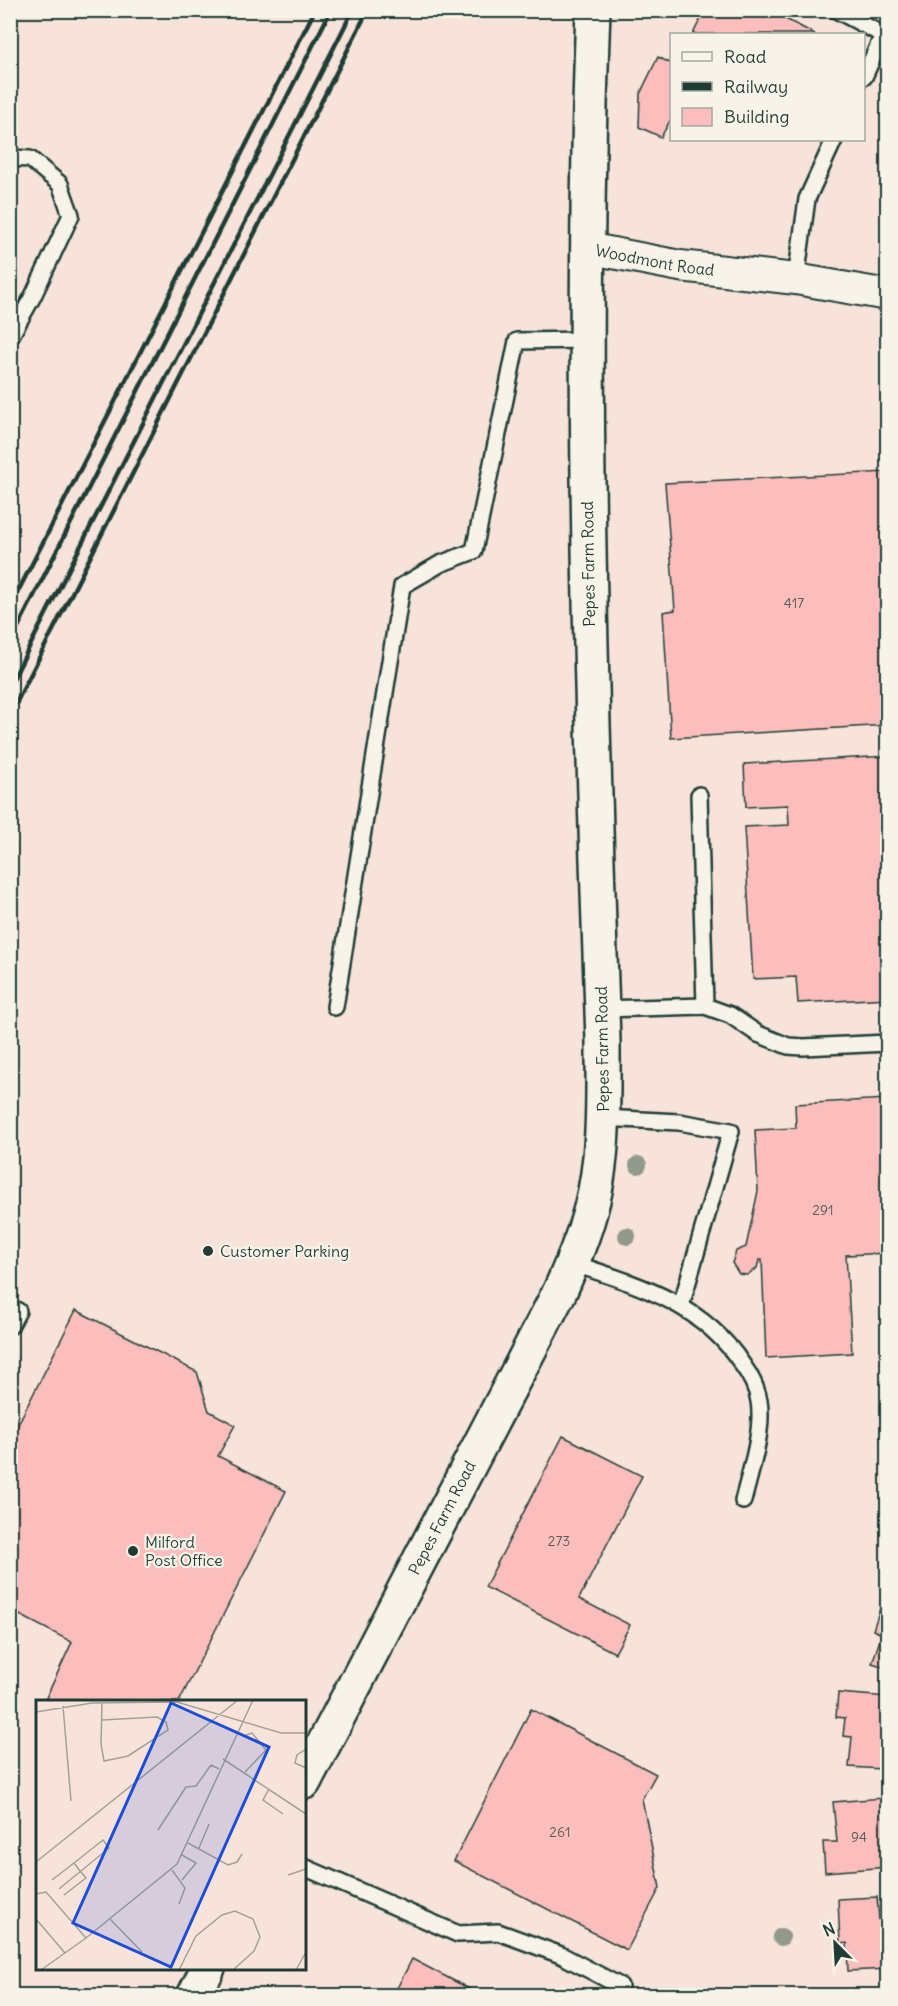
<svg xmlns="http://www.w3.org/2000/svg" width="898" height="2006" font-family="Delius,sans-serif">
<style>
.building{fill:#fbbebc;stroke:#1f3d34;stroke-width:1.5}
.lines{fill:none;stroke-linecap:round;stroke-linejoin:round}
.lane-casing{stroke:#1f3d34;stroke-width:20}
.street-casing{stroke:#1f3d34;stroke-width:34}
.secondary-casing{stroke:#1f3d34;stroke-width:38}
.lane{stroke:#f7f3e8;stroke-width:15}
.street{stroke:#f7f3e8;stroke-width:30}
.secondary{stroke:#f7f3e8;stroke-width:33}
.rail{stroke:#1f3d34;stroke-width:4.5}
.tree{fill:#91998a}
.poi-dot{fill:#1f3d34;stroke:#f7f3e8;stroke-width:2}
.labels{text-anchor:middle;stroke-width:4.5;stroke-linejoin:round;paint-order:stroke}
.number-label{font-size:14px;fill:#565d56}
.street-label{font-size:16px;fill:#1f3d34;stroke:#f7f3e8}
.poi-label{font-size:16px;fill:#1f3d34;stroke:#f7f3e8;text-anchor:start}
.inset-road{fill:none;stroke:#a1a198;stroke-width:1.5}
.view{fill:#1d4ed8;fill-opacity:0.15;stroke:#1d4ed8;stroke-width:3}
.inset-edge{fill:none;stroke:#1f3d34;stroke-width:3}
</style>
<rect width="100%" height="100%" fill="#f8e3db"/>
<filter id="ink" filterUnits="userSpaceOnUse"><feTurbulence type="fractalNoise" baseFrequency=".0167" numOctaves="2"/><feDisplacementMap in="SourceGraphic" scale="12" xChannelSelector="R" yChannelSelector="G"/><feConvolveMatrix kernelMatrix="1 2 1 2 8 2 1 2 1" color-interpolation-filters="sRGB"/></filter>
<g filter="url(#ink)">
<g class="building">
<path d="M705,10H768L815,34H693Z"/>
<path d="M658,57L672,64V117L661,137L639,127L640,94Z"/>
<path d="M888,472V725L671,738L663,612L675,610L665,483Z"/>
<path d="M888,756V998L798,1003L796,977L753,979L744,827L789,825L788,805L746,807L744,764Z"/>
<path d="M888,1099V1253L846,1255L852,1353L766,1358L762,1260H759L757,1268L747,1275L739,1274L732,1263L736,1251L746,1247L758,1191L755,1130L796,1128L795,1104Z"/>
<path d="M76,1310L197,1372L209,1411L235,1425L218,1456L286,1491L179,1702H54L46,1698L72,1642L10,1610V1440Z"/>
<path d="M563,1436L642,1476L579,1599L630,1625L615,1653L485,1587Z"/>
<path d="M887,1587H888V1668L872,1663L882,1634L873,1630Z"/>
<path d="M838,1693L888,1697V1761L887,1765L882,1769L849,1767L852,1737L843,1736L845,1718L836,1717Z"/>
<path d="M531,1709L656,1774L642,1799L660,1888L627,1950L454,1861Z"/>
<path d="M883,1798L888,1867L825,1872L823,1842H837L833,1802Z"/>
<path d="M877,1897L879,1920L888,1919V1969L848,1971L847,1943L840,1944L838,1899Z"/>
<path d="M412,1959L483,1996H393Z"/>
</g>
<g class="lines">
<defs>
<g id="lane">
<path d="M836,10L883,35L864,77"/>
<path d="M10,158L30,159L60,184L71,215L33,296L10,337"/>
<path d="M796,279L807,199L834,140"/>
<path d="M699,795L705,1006"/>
<path d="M335,1007L402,586L440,564L474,551L517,341L588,340"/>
<path d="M602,1009L705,1006L730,1015L758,1034L788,1046L803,1047L888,1043"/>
<path d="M603,1118L679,1122L731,1131L681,1306"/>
<path d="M572,1263C638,1285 702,1303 742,1364C750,1375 757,1388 759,1401C764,1431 750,1472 743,1501"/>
<path d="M10,1307L18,1311L10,1326"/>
<path d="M304,1867L458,1934L498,1932L561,1955L620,1986"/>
</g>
<g id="street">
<path id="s1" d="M587,248L680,266L796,279L888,295"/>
</g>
<g id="secondary">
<path id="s2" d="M304,1782L560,1291C572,1264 584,1236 591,1208C605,1157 603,1094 603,1041C591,698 580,354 593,10"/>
<path d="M194,1996L208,1968"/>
</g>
</defs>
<use href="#lane" class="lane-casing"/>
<use href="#street" class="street-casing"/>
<use href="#secondary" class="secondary-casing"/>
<use href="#lane" class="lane"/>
<use href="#street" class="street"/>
<use href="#secondary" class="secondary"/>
<g class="rail">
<path d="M10,607L315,10"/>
<path d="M10,643L331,10"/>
<path d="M10,685L353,10"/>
<path d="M10,715L368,10"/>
</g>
</g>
<g class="tree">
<circle cx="638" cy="1165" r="9"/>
<circle cx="627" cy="1236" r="9"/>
<circle cx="781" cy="1937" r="9"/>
</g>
</g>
<g class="poi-dot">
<circle cx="208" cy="1251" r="6"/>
<circle cx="133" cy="1551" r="6"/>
</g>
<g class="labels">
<g class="number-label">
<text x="794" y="608">417</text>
<text x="823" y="1215">291</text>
<text x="559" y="1546">273</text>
<text x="560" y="1837">261</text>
<text x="859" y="1842">94</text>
</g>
<g class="street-label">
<text dy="6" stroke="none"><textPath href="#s1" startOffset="69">Woodmont Road</textPath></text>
<text transform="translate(588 564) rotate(-91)" y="6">Pepes Farm Road</text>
<text transform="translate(602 1049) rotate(-91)" y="6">Pepes Farm Road</text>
<text dy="6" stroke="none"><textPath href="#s2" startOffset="298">Pepes Farm Road</textPath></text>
</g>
<g class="poi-label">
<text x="220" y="1257">Customer Parking</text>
<text x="145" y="1548">Milford<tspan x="145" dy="18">Post Office</tspan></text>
</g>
</g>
<g transform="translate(36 1700)">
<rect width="270" height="270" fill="#f8e3db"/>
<path class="inset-road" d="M66,3L65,44L68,61L92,56L132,30L130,22L121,17L66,20M27,6L35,101M0,12L56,3L141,2L245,33H270M207,36L216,33L230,50L209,72M270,49L261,55L259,63L270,68M187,59L270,114M233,89L227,100L247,114M122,130L150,87L160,86L175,65L183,69M152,143L192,165L201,162L206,154M163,148L173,124M0,162L202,0M136,170L149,188L143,204M252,175L270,169M16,180L38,163L44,171L50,178L28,195M146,180L160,163L146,155M23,189L73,148L67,140L38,163M0,194L10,192L50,238M0,219L29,253M74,219L106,252M5,270L50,238L141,164L217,0M143,270L160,236L186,215L199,211L217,219L224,237L218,251L197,270M260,270L270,252"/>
<path class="view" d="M135,3L233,47L135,267L37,223Z"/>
<rect width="270" height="270" class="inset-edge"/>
</g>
<rect width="898" height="2006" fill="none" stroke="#f7f3e8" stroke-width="36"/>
<rect x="18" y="18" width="862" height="1970" fill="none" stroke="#1f3d34" stroke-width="2" filter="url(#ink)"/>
<rect x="670" y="33" width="195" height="108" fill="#f7f3e8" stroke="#a1aaa0" stroke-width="1.5"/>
<rect x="682" y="52" width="30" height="9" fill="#f7f3e8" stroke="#a1aaa0" stroke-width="1.5"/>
<text x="724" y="63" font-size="18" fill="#1f3d34">Road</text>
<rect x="682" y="82" width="30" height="9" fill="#1f3d34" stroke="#a1aaa0" stroke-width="1.5"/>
<text x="724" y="93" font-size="18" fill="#1f3d34">Railway</text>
<rect x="682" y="108" width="30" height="18" fill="#fbbebc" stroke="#a1aaa0" stroke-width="1.5"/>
<text x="724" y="123" font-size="18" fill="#1f3d34">Building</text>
<g transform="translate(835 1943) rotate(336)" stroke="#f7f3e8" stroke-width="4.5" paint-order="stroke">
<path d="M0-4.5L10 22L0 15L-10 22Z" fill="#1f3d34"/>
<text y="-9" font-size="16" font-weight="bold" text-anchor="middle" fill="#1f3d34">N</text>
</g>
</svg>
